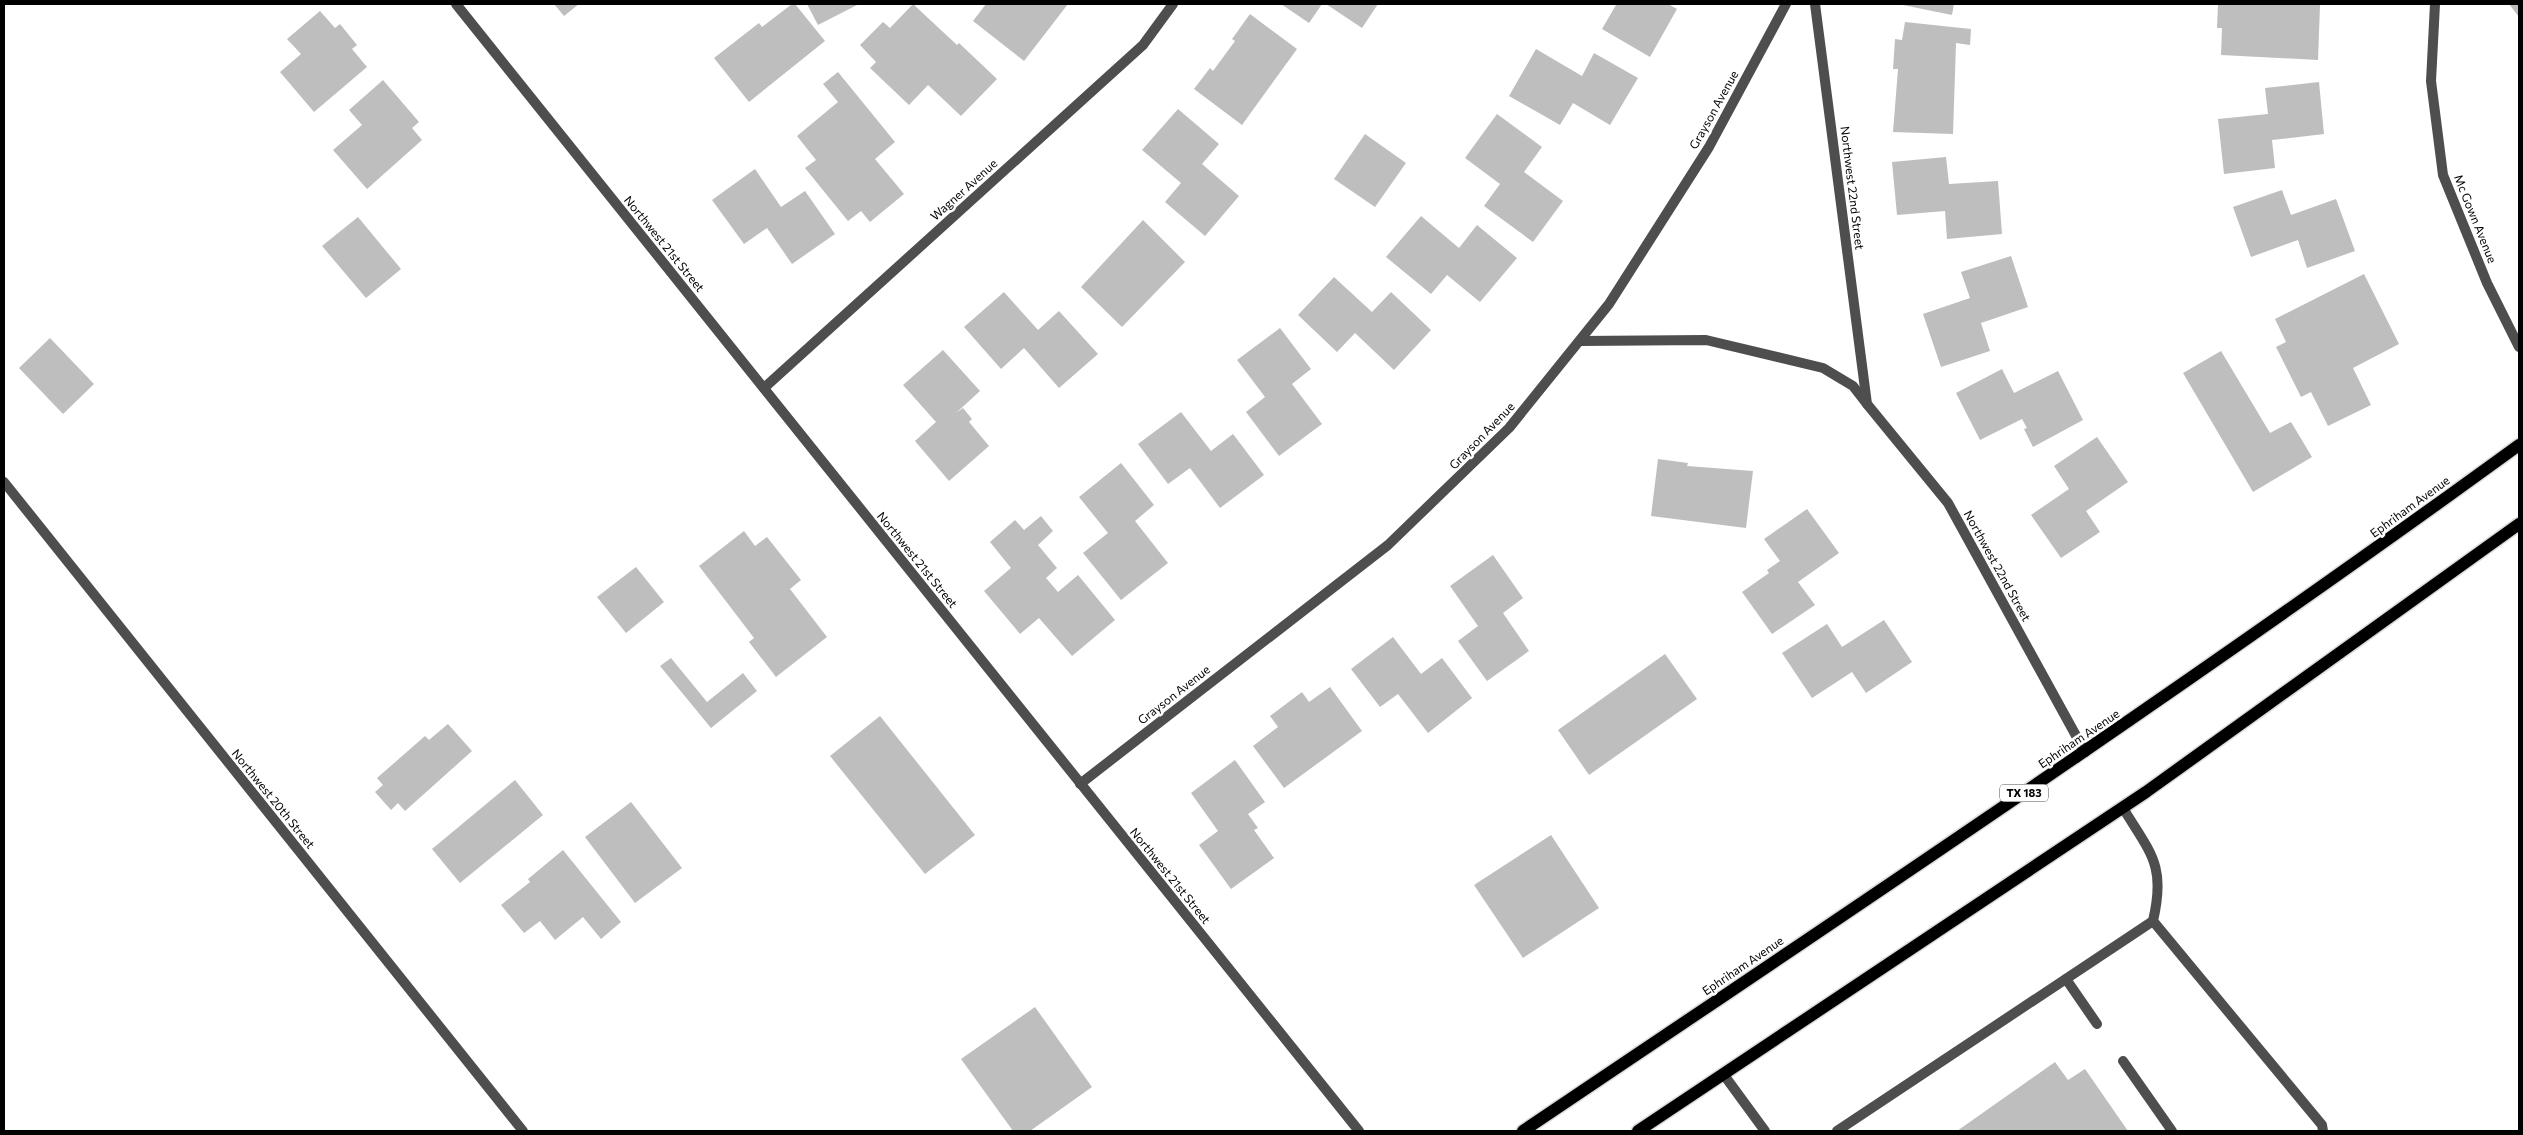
<svg xmlns="http://www.w3.org/2000/svg" width="2523" height="1135" font-family="Commissioner,sans-serif">
<style>
.building{fill:#bebebe}
.lines{fill:none;stroke-linecap:round;stroke-linejoin:round}
.primary-casing{stroke:#dbdbdb;stroke-width:15}
.lane{stroke:#4e4e4e;stroke-width:10}
.street{stroke:#4e4e4e;stroke-width:10}
.primary{stroke:#000;stroke-width:12}
.labels{text-anchor:middle;stroke-width:5;stroke-linejoin:round;paint-order:stroke}
.shield{fill:#fff;stroke:#4c4c4c;stroke-width:1}
.shield-label{font-size:11px;font-weight:bold;fill:#000}
.street-label{font-size:12px;fill:#000;stroke:#fff}
</style>
<rect width="100%" height="100%" fill="#fff"/>
<g class="building">
<path d="M554,4H579L564,16Z"/>
<path d="M792,4H795L825,41L749,102L714,58L759,23L762,27Z"/>
<path d="M807,4H859L818,25Z"/>
<path d="M913,4L957,45L959,43L997,79L961,116L928,85L909,105L870,68L876,62L860,45L883,22L890,28Z"/>
<path d="M986,4H1068L1024,61L973,21Z"/>
<path d="M1281,4H1322L1309,23Z"/>
<path d="M1326,4H1378L1362,28Z"/>
<path d="M1613,4H1668L1677,9L1650,57L1602,29L1616,5Z"/>
<path d="M1898,4H1954L1952,15Z"/>
<path d="M2218,4L2320,5L2318,60L2221,55L2222,28H2217Z"/>
<path d="M2509,4H2519V17Z"/>
<path d="M320,11L335,28L340,24L357,45L352,49L367,67L314,112L280,72L301,54L287,39Z"/>
<path d="M1250,14L1297,49L1242,125L1194,89L1210,68L1213,71L1235,41L1232,39Z"/>
<path d="M1905,22L1971,29L1970,45L1956,43L1953,134L1893,132L1898,69H1893L1895,39L1902,40Z"/>
<path d="M1536,49L1582,76L1594,53L1638,78L1610,125L1573,103L1560,125L1509,96Z"/>
<path d="M838,72L895,142L875,159L904,194L870,222L861,211L848,221L805,168L816,160L797,136L838,102L823,84Z"/>
<path d="M383,80L419,122L412,128L422,140L367,189L333,150L362,125L349,110Z"/>
<path d="M2319,82L2324,134L2272,140L2275,168L2224,174L2218,119L2268,114L2265,88Z"/>
<path d="M1178,109L1219,144L1202,164L1239,196L1205,236L1165,202L1181,183L1142,150Z"/>
<path d="M1497,114L1542,147L1524,172L1563,201L1533,242L1484,206L1500,184L1465,158Z"/>
<path d="M1365,134L1406,163L1375,207L1334,179Z"/>
<path d="M1946,157L1949,184L1998,181L2002,234L1947,239L1945,211L1897,215L1892,162Z"/>
<path d="M755,169L781,207L805,191L835,234L792,264L767,228L744,244L712,200Z"/>
<path d="M2282,190L2291,215L2336,199L2355,251L2307,268L2298,240L2251,257L2233,207Z"/>
<path d="M1421,216L1459,248L1477,225L1517,258L1480,302L1447,275L1431,294L1386,257Z"/>
<path d="M358,217L401,269L366,298L322,246Z"/>
<path d="M1143,220L1185,262L1122,327L1081,287Z"/>
<path d="M2011,256L2028,307L1981,323L1990,351L1941,367L1923,314L1970,298L1961,272Z"/>
<path d="M2364,274L2399,344L2353,368L2371,405L2328,426L2311,392L2301,397L2276,347L2286,342L2275,319Z"/>
<path d="M1334,277L1372,312L1391,292L1431,330L1394,370L1355,333L1337,352L1298,315Z"/>
<path d="M1004,292L1038,330L1059,311L1098,354L1059,388L1024,348L1001,369L964,327Z"/>
<path d="M1280,328L1311,369L1292,384L1322,424L1279,456L1246,412L1265,397L1237,360Z"/>
<path d="M50,338L94,384L63,414L19,368Z"/>
<path d="M943,350L980,391L956,413L963,408L972,419L969,422L989,446L949,481L915,441L936,422L903,385Z"/>
<path d="M2221,351L2270,433L2291,422L2312,457L2253,492L2183,373Z"/>
<path d="M2002,369L2014,393L2058,371L2083,420L2033,447L2024,429L2027,428L2022,419L1980,440L1956,393Z"/>
<path d="M1181,412L1211,451L1233,434L1264,475L1220,508L1190,468L1168,484L1138,444Z"/>
<path d="M2097,437L2128,482L2086,511L2100,532L2061,558L2031,515L2069,489L2054,466Z"/>
<path d="M1658,459L1688,463L1687,466L1753,471L1746,528L1651,516Z"/>
<path d="M1121,463L1154,505L1135,521L1168,563L1121,600L1083,553L1108,533L1079,497Z"/>
<path d="M1807,509L1839,553L1798,582L1815,605L1772,634L1742,592L1769,573L1767,570L1780,561L1764,539Z"/>
<path d="M1041,516L1053,531L1038,545L1057,568L1046,578L1058,592L1078,575L1115,620L1072,656L1039,618L1020,634L984,591L1011,568L990,542L1015,520L1024,530Z"/>
<path d="M744,531L755,546L767,537L801,580L790,589L827,637L776,677L749,642L754,638L699,566Z"/>
<path d="M1493,555L1523,598L1503,613L1529,651L1487,681L1458,641L1478,626L1450,586Z"/>
<path d="M636,567L664,602L626,633L597,597Z"/>
<path d="M1884,620L1912,662L1866,693L1852,672L1812,698L1782,653L1827,624L1842,647Z"/>
<path d="M1393,637L1421,674L1442,658L1472,698L1428,733L1398,694L1380,707L1351,669Z"/>
<path d="M1665,654L1697,699L1589,775L1558,730Z"/>
<path d="M671,658L707,702L743,673L757,691L711,728L660,666Z"/>
<path d="M1330,687L1362,731L1284,788L1253,746L1278,727L1270,716L1302,692L1309,702Z"/>
<path d="M880,716L975,835L925,874L830,756Z"/>
<path d="M448,724L472,751L405,811L398,803L391,810L375,792L383,785L377,778L425,736L429,740Z"/>
<path d="M1235,760L1265,802L1248,814L1258,828L1254,830L1274,858L1231,889L1199,845L1218,831L1191,793Z"/>
<path d="M515,780L543,815L460,883L432,849Z"/>
<path d="M631,802L682,868L635,903L585,837Z"/>
<path d="M1551,835L1599,908L1523,958L1474,885Z"/>
<path d="M563,850L621,922L601,939L583,917L555,940L540,921L524,933L501,905L530,882L528,879Z"/>
<path d="M1035,1007L1092,1087L1030,1131H1013L961,1059Z"/>
<path d="M2055,1062L2068,1080L2085,1069L2128,1131H1957Z"/>
</g>
<g class="lines">
<defs>
<g id="primary">
<path d="M1523,1131C1857,906 2193,682 2519,445"/>
<path d="M1638,1131L2146,792L2519,524"/>
</g>
</defs>
<use href="#primary" class="primary-casing"/>
<g class="lane">
<path d="M2123,808C2151,854 2166,865 2153,921L2322,1125L2323,1131"/>
<path d="M2066,979L2097,1024"/>
<path d="M2123,1061L2172,1131"/>
<path d="M1724,1075L1765,1131"/>
<path d="M1837,1131L2153,921"/>
</g>
<g class="street">
<path d="M456,4L1359,1131"/>
<path d="M1815,4L1867,404L1948,503L2085,752"/>
<path d="M2435,4L2431,81L2443,175L2487,283L2519,347"/>
<path d="M1580,341L1706,340L1823,368L1853,386L1867,404"/>
<path d="M764,388L1143,45L1173,4"/>
<path d="M4,482L523,1131"/>
<path d="M1080,784L1388,545L1509,428L1609,304L1709,147L1786,4"/>
</g>
<use href="#primary" class="primary"/>
</g>
<g class="labels">
<rect class="shield" x="2000" y="784.5" width="48" height="17" rx="4"/>
<g class="shield-label">
<text x="2024" y="797">TX 183</text>
</g>
<g class="street-label">
<text transform="translate(1714 110) rotate(-61)" y="4">Grayson Avenue</text>
<text transform="translate(1852 188) rotate(83)" y="4">Northwest 22nd Street</text>
<text transform="translate(964 190) rotate(-42)" y="4">Wagner Avenue</text>
<text transform="translate(2475 219) rotate(68)" y="4">Mc Gown Avenue</text>
<text transform="translate(664 244) rotate(51)" y="4">Northwest 21st Street</text>
<text transform="translate(1482 436) rotate(-46)" y="4">Grayson Avenue</text>
<text transform="translate(2410 507) rotate(-36)" y="4">Ephriham Avenue</text>
<text transform="translate(917 560) rotate(51)" y="4">Northwest 21st Street</text>
<text transform="translate(1997 566) rotate(61)" y="4">Northwest 22nd Street</text>
<text transform="translate(1174 695) rotate(-38)" y="4">Grayson Avenue</text>
<text transform="translate(2079 739) rotate(-34)" y="4">Ephriham Avenue</text>
<text transform="translate(273 799) rotate(51)" y="4">Northwest 20th Street</text>
<text transform="translate(1170 876) rotate(51)" y="4">Northwest 21st Street</text>
<text transform="translate(1743 966) rotate(-34)" y="4">Ephriham Avenue</text>
</g>
</g>
<rect width="2523" height="1135" fill="none" stroke="#000000" stroke-width="10"/>
</svg>
